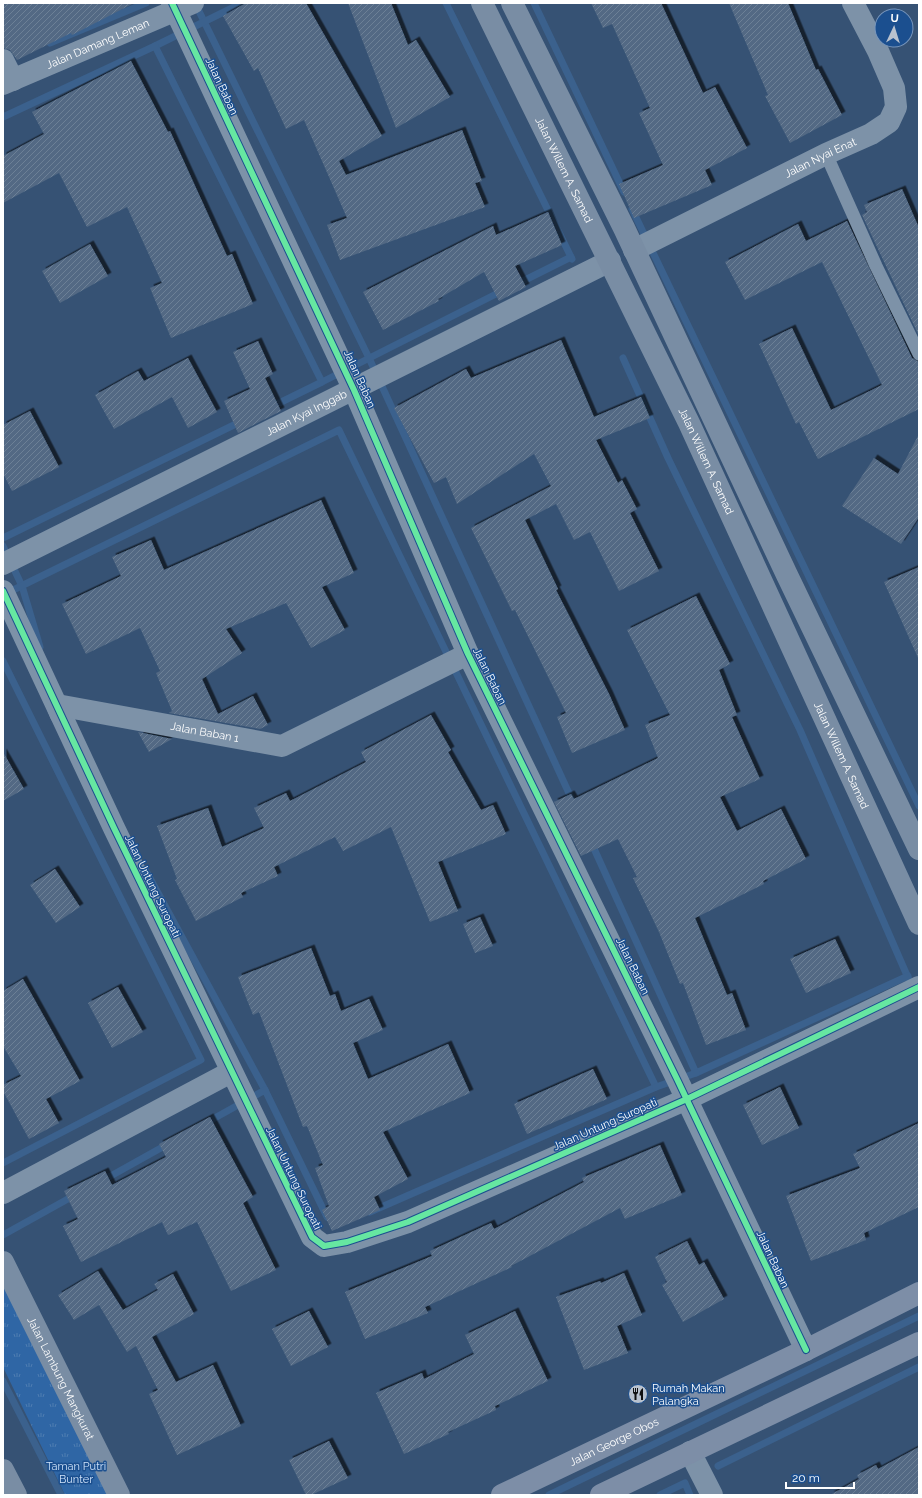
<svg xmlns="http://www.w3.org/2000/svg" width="922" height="1498" font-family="Raleway,sans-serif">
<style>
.grass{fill:url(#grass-tufts)}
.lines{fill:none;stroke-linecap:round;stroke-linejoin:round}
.stream{stroke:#3b618d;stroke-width:7}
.building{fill:url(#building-hatch);filter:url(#shadow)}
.lane{stroke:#7d92a8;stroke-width:13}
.street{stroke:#7d92a8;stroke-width:22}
.secondary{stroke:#798da4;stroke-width:22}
.primary{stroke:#7d8ea7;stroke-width:22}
.cycleway-casing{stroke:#1b4f8f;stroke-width:8}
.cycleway{stroke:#66e7a1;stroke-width:6}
.labels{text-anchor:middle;stroke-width:3;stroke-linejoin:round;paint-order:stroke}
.street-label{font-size:11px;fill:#fff;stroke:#1b4f8f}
.poi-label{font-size:11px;fill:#fff;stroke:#1b4f8f;text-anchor:start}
.park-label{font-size:11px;fill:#cfe3fa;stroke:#1b4f8f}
</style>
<defs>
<pattern id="grass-tufts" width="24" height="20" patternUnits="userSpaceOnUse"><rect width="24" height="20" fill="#2f66a5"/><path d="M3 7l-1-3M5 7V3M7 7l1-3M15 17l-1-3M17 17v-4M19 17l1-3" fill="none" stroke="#4e7db2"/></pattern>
<pattern id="building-hatch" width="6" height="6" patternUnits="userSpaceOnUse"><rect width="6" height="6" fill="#526984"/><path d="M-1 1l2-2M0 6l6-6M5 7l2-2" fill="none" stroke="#6c8096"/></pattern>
<filter id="shadow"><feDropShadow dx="3.5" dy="-3.5" stdDeviation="0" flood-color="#0009"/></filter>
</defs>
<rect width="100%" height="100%" fill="#365274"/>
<path class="grass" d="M3,1277L109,1495H65L3,1367Z"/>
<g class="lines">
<g class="stream">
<path d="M195,3L369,358L573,802"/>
<path d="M446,3L572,259"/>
<path d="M534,3L624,192"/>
<path d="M50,43L146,3"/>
<path d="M155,46L242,3"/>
<path d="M3,117L155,46L322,382L269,408"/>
<path d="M632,209L919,806"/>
<path d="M515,285L571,257"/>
<path d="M623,358L668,458L800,730L909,980"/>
<path d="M322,382L504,290"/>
<path d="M3,538L242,421"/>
<path d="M3,546L22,586L40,647"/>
<path d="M7,593L339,430L656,1087L370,1212"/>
<path d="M3,661L201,1060L3,1163"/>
<path d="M591,842L696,1073L908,976"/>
<path d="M145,869L265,1090"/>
<path d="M656,1087L696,1073"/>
<path d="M204,1124L265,1090L327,1217"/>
<path d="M100,1182L168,1144"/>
<path d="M3,1235L75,1195"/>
<path d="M3,1381L61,1495"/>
<path d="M718,1466L919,1367"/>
<path d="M549,1495L919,1316"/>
<path d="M660,1495L685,1483L690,1495"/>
</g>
</g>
<g class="building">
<path d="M3,3H134L72,35L71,33L17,60L10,50L3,48Z"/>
<path d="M246,3H306L382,136L339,161L346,175L462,130L482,181L475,183L485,207L340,260L327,225L347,218L304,120L286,129L258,68L254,71L223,16Z"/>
<path d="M348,3H391L408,45L416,40L450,97L396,128Z"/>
<path d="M591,3H661L703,93L715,87L747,148L705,170L712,185L634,218L619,184L663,165L639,113L650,108L612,24L603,28Z"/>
<path d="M729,3H788L816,70L818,69L842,115L790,143L765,96L768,95Z"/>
<path d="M131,61L168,132L170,131L227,256L232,254L253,304L171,338L150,288L162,283L127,207L87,227L59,173L3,203V156L44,134L32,112Z"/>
<path d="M902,189L919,228V336L862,215L867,212L864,205Z"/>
<path d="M548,212L562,245L515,266L526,287L499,301L484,272L438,299L439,301L383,330L363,292L493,226L496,235Z"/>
<path d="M847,221L912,358L919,362V409L818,459L799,422L796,424L759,344L792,328L831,410L882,385L822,262L745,300L725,262L798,224L806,241Z"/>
<path d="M90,244L108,276L60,303L42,271Z"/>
<path d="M561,340L594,417L641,397L650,418L596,440L618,483L622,480L637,509L630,513L659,571L619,591L590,532L574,540L556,504L525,520L558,589L556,590L609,694L625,730L572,753L557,717L566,713L515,610L512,611L471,528L551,486L534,454L457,504L446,477L434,483L394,408L466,369L471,378Z"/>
<path d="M258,341L273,374L265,378L281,411L238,433L224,401L250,389L233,352Z"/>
<path d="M188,358L217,412L188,428L172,397L114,429L95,395L138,371L144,381Z"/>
<path d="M30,411L59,467L12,491L3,473V425Z"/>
<path d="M919,434V517L901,544L842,506L874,458L898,474Z"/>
<path d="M321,500L354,573L322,587L345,630L311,648L286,603L226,629L242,653L202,679L218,714L253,696L268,725L260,729L169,713L172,711L156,673L160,671L140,628L86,654L62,604L121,576L112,557L151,540L164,570Z"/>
<path d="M919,567V660L884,582Z"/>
<path d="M696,596L730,664L719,670L737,715L732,717L760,779L720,797L737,831L781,809L806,859L763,881L764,884L695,918L727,995L732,993L746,1030L706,1045L683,983L680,984L659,932L633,878L637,877L618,839L581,856L554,802L571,794L574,799L658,758L645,725L670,715L627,630Z"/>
<path d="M431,715L451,750L448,752L481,810L493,805L506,834L438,862L458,911L430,922L391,827L343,851L335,837L274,867L278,876L241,893L243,897L196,921L175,880L177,879L157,826L208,808L222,847L264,828L254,808L286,793L290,801L366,762L361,752Z"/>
<path d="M138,732L172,739L149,752Z"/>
<path d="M3,752L24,789L3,801Z"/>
<path d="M55,869L80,907L56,923L30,885Z"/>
<path d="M480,917L493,946L475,953L463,924Z"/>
<path d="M835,939L851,973L806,993L790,959Z"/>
<path d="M311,948L330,996L335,994L341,1011L369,999L383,1030L353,1043L368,1079L448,1044L470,1093L383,1132L408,1179L374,1197L380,1210L332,1231L322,1210L329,1206L315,1168L323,1165L307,1126L303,1127L259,1012L253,1015L238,977Z"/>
<path d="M23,979L80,1081L46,1099L59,1123L29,1139L3,1091V1085L21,1076L3,1046V991Z"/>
<path d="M118,987L143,1032L112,1048L88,1003Z"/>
<path d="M593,1069L607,1099L527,1134L514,1104Z"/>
<path d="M780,1087L799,1128L762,1145L743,1105Z"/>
<path d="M210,1117L253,1197L243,1203L276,1270L231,1291L197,1222L168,1235L162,1222L81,1262L63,1226L78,1219L64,1191L105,1171L112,1185L166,1157L159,1144Z"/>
<path d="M919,1123V1207L864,1233L866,1240L811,1261L786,1196L860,1168L853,1154Z"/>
<path d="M660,1145L682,1195L625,1219L620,1208L511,1266L512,1267L425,1307L428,1313L365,1339L345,1292L432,1256L430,1251L491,1223L494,1229L584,1182L582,1178Z"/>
<path d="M687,1241L699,1265L704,1262L724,1299L683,1322L662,1285L667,1282L655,1257Z"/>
<path d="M98,1271L123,1310L158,1290L154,1284L173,1274L194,1314L152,1337L176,1382L213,1365L241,1426L177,1455L149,1394L158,1390L136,1346L127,1352L99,1305L74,1320L58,1295Z"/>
<path d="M624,1273L642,1315L617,1326L628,1353L584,1370L556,1297L600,1281L601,1283Z"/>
<path d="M309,1311L328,1347L291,1366L272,1329Z"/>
<path d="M515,1311L548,1381L495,1406L496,1410L448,1432L449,1434L404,1454L376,1393L422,1373L424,1379L474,1354L465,1335Z"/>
<path d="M329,1441L348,1478L311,1495H306L289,1460Z"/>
<path d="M919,1447V1495H830L859,1479L857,1475L876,1465L878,1469Z"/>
</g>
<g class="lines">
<path class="lane" d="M826,154L876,266L919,354"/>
<g class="street">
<path d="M172,3L354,390L468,654L677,1079L806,1350"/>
<path d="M3,60L13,80"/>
<path id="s1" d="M3,84L193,3"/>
<path id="s2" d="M634,250L826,154L871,134L889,122L896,107L894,88L878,51L853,3"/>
<path id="s3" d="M3,564L610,261"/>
<path d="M3,591L114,828L312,1237L324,1246L347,1242L408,1222L687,1099L919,987"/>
<path id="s4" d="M61,715L57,705L282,746L468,654"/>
<path d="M3,1193L231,1072"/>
<path d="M690,1452L712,1495"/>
</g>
<g class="secondary">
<path id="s5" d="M482,3L689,423L919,924"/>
<path d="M512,3L624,228L787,575L919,849"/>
<path id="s6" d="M3,1262L119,1495"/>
<path d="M3,1470L16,1495"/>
</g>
<g class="primary">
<path id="s7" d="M502,1495L806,1350L919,1293"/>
<path d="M601,1495L919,1343"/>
</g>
<defs>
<g id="cycleway">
<path d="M172,3L354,390L468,654L677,1079L806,1350"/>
<path d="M3,591L114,828L312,1237L324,1246L347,1242L408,1222L687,1099L919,987"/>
</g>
</defs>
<use href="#cycleway" class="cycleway-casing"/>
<use href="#cycleway" class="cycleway"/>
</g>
<defs>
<symbol id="restaurant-disc" viewBox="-11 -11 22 22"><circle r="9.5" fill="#b9c2ce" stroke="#1b4f8f"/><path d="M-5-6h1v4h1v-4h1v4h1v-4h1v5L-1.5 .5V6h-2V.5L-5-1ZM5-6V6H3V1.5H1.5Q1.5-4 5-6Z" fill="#111"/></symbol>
</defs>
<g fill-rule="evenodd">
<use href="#restaurant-disc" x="627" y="1383" width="22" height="22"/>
</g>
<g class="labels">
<g class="street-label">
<text dy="4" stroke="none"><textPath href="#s1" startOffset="103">Jalan Damang Leman</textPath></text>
<text transform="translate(222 86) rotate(65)" y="4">Jalan Baban</text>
<text dy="4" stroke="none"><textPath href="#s2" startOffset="208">Jalan Nyai Enat</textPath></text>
<text dy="4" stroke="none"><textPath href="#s5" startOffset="186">Jalan Willem A. Samad</textPath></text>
<text transform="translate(360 379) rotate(66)" y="4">Jalan Baban</text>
<text dy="4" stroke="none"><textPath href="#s3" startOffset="339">Jalan Kyai Inggab</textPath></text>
<text dy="4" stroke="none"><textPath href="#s5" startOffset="510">Jalan Willem A. Samad</textPath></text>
<text transform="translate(490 676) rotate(64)" y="4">Jalan Baban</text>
<text dy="4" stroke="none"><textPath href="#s4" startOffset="161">Jalan Baban 1</textPath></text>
<text dy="4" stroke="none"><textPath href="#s5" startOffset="834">Jalan Willem A. Samad</textPath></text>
<text transform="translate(153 886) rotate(64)" y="4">Jalan Untung Suropati</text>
<text transform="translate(633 966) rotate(64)" y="4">Jalan Baban</text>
<text transform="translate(605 1124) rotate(-24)" y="4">Jalan Untung Suropati</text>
<text transform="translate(294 1178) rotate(64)" y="4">Jalan Untung Suropati</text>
<text transform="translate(773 1259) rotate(65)" y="4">Jalan Baban</text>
<text dy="4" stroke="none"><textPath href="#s6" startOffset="130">Jalan Lambung Mangkurat</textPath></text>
<text dy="4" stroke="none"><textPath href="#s7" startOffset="124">Jalan George Obos</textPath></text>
</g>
<g class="poi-label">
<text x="652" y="1392">Rumah Makan<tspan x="652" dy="13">Palangka</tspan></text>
</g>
<g class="park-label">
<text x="76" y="1470">Taman Putri<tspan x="76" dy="13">Bunter</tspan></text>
</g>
</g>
<rect width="922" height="1498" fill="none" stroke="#ffffff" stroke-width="8"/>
<g transform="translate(894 28) rotate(4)"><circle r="19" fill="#1b4f8f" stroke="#7695bc"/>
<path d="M0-3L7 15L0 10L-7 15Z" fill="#b9c2ce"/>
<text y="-6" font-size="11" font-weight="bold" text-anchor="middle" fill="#ffffff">U</text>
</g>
<path d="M786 1482v6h68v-6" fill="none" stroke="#ffffff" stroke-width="2"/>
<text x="792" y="1482" font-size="12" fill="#ffffff" stroke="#1b4f8f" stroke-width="3" paint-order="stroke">20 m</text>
</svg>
